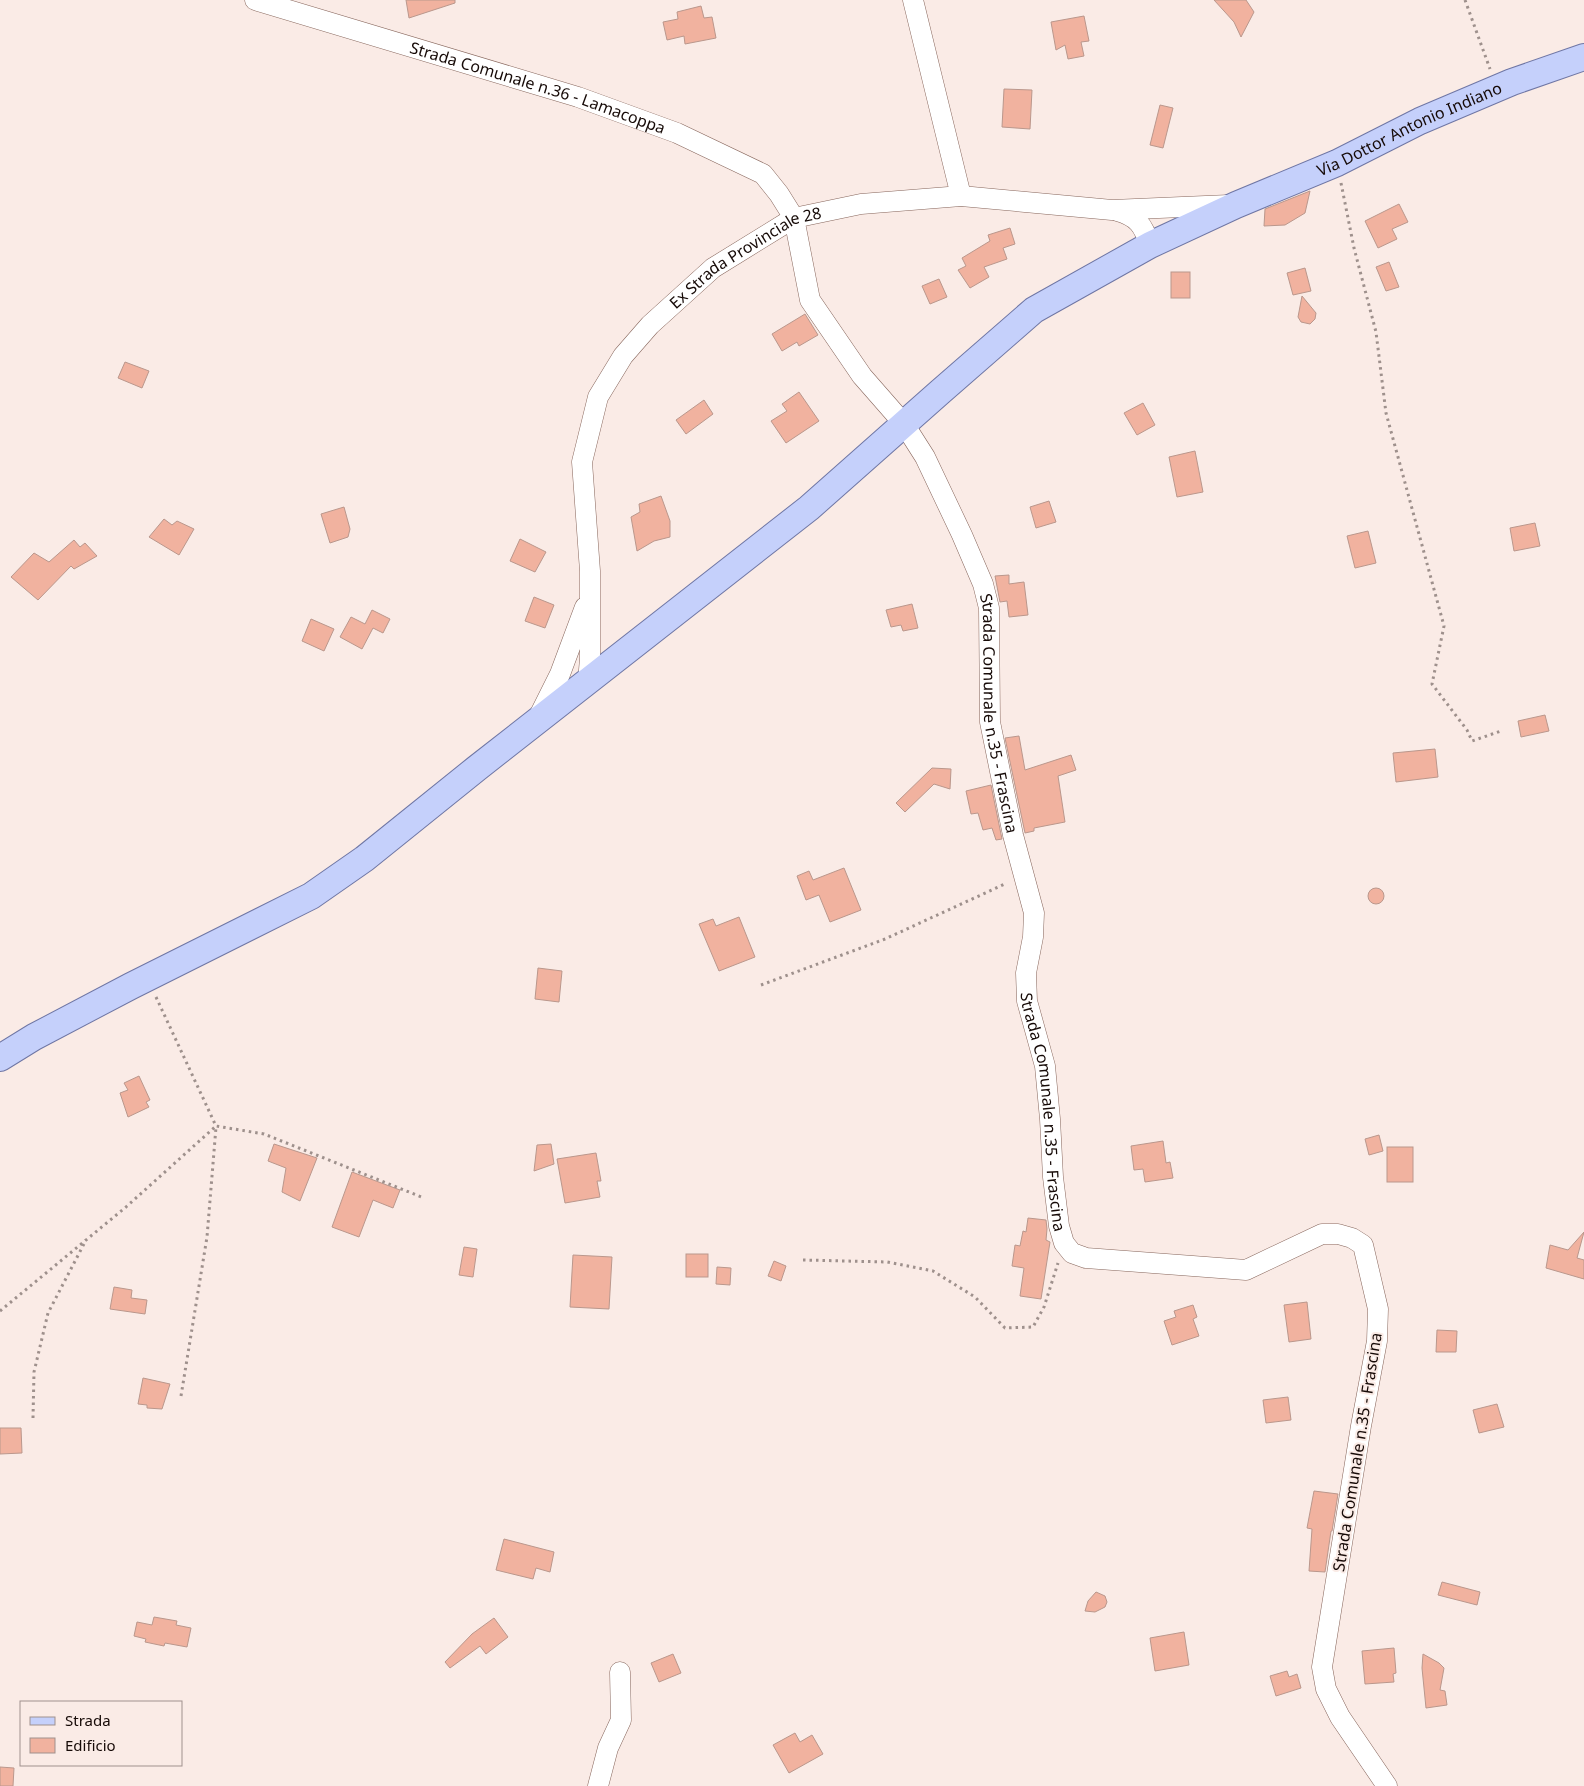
<svg xmlns="http://www.w3.org/2000/svg" width="1584" height="1786" font-family="'Noto Sans',sans-serif">
<style>
.building{fill:#f1b29f;stroke:#ba978c}
.lines{fill:none;stroke-linecap:round;stroke-linejoin:round}
.minor-casing{stroke:#87665c;stroke-width:21}
.major-casing{stroke:#6f76a4;stroke-width:28}
.path{stroke:#9e908c;stroke-width:3;stroke-dasharray:2.5 4;stroke-linecap:butt}
.minor{stroke:#fff;stroke-width:20}
.major{stroke:#c5d0fb;stroke-width:26}
.labels{text-anchor:middle;stroke-width:4;stroke-linejoin:round;paint-order:stroke}
.street-label{font-size:16px;fill:#160a07;stroke:#faebe6}
</style>
<rect width="100%" height="100%" fill="#faebe6"/>
<g class="building">
<path d="M406,0H455V3L409,18Z"/>
<path d="M1214,0H1246L1254,12L1241,37L1234,22Z"/>
<path d="M701,6L704,18L712,17L716,38L685,44L684,36L667,40L663,22L678,19L677,12Z"/>
<path d="M1084,16L1089,41L1081,42L1084,56L1068,59L1065,45L1056,50L1051,22Z"/>
<path d="M1004,89L1032,90L1030,129L1002,127Z"/>
<path d="M1160,105L1173,108L1163,148L1150,145Z"/>
<path d="M1310,191L1305,213L1285,225L1264,226L1265,209Z"/>
<path d="M1399,204L1408,222L1392,229L1397,239L1378,248L1365,221Z"/>
<path d="M1010,228L1015,244L1003,248L1007,259L984,267L989,277L970,288L958,270L966,266L962,258L990,241L988,235Z"/>
<path d="M1389,262L1399,287L1386,291L1376,267Z"/>
<path d="M1305,268L1311,291L1293,295L1287,273Z"/>
<rect x="1171" y="272" width="19" height="26"/>
<path d="M939,279L947,297L930,304L922,286Z"/>
<path d="M1302,296L1316,313L1315,319L1310,324L1301,322L1298,317Z"/>
<path d="M805,314L818,335L799,346L797,342L782,351L772,334Z"/>
<path d="M125,362L149,371L142,388L118,378Z"/>
<path d="M799,392L819,421L786,443L771,421L787,411L782,404Z"/>
<path d="M704,400L713,414L686,434L676,420Z"/>
<path d="M1143,403L1155,425L1137,435L1124,413Z"/>
<path d="M1195,451L1203,492L1177,497L1169,457Z"/>
<path d="M661,496L670,521V537L654,541L637,551L631,517L640,512L639,504Z"/>
<path d="M1049,501L1056,522L1036,528L1030,507Z"/>
<path d="M344,507L350,529L348,537L330,543L321,514Z"/>
<path d="M164,519L172,525L177,521L194,529L179,555L149,537Z"/>
<path d="M1535,523L1540,546L1514,551L1510,528Z"/>
<path d="M1368,531L1376,563L1355,568L1347,536Z"/>
<path d="M520,539L546,552L535,572L510,561Z"/>
<path d="M74,540L80,547L85,543L97,556L74,569L71,566L38,600L11,577L34,553L49,562Z"/>
<path d="M1009,575V584L1024,582L1028,615L1009,617L1007,601L1000,602L995,576Z"/>
<path d="M534,597L554,605L545,628L525,621Z"/>
<path d="M912,604L918,628L903,631L901,625L891,627L886,610Z"/>
<path d="M372,610L390,619L383,633L373,628L362,649L340,637L351,617L365,624Z"/>
<path d="M311,619L334,629L324,651L302,641Z"/>
<path d="M1545,715L1549,731L1521,737L1518,721Z"/>
<path d="M1019,736L1025,770L1071,755L1076,770L1058,776L1065,822L1034,828V831L1025,833L1005,738Z"/>
<path d="M1435,749L1438,777L1396,782L1393,753Z"/>
<path d="M932,768L951,769L950,789L934,784L905,812L896,803Z"/>
<path d="M991,785L1002,839L996,840L992,828L983,830L978,813L971,814L966,791Z"/>
<path d="M844,868L861,910L830,922L819,895L806,900L797,876L809,871L813,880Z"/>
<circle cx="1376" cy="896" r="8"/>
<path d="M739,917L755,957L719,971L699,924L713,919L716,926Z"/>
<path d="M538,968L562,971L559,1002L535,999Z"/>
<path d="M139,1076L150,1100L146,1102L149,1107L128,1117L120,1093L128,1090L124,1083Z"/>
<path d="M1379,1135L1383,1151L1369,1155L1365,1139Z"/>
<path d="M1163,1141L1166,1163L1170,1162L1173,1178L1145,1182L1143,1169L1134,1170L1131,1146Z"/>
<path d="M274,1144L317,1158L300,1201L282,1192L286,1168L268,1161Z"/>
<path d="M551,1144L554,1164L534,1171L537,1145Z"/>
<rect x="1387" y="1147" width="26" height="35"/>
<path d="M596,1153L601,1181H597L600,1197L565,1203L557,1159Z"/>
<path d="M352,1172L400,1190L393,1208L373,1200L359,1237L332,1227Z"/>
<path d="M1028,1218L1046,1220L1047,1229L1046,1240L1050,1242L1041,1299L1020,1296L1024,1268L1012,1266L1015,1245L1020,1246L1023,1231L1026,1232Z"/>
<path d="M1584,1232L1577,1258L1584,1260V1279L1546,1268L1550,1245L1568,1250Z"/>
<path d="M464,1247L477,1249L473,1277L459,1275Z"/>
<rect x="686" y="1254" width="22" height="23"/>
<path d="M573,1255L612,1257L609,1309L570,1307Z"/>
<path d="M774,1261L786,1266L781,1281L768,1276Z"/>
<path d="M717,1267L731,1268L730,1285L716,1284Z"/>
<path d="M114,1287L132,1290L131,1298L147,1300L145,1314L110,1309Z"/>
<path d="M1307,1302L1311,1339L1289,1342L1284,1305Z"/>
<path d="M1193,1305L1197,1317L1193,1319L1199,1336L1172,1345L1164,1321L1176,1317L1174,1311Z"/>
<path d="M1437,1330L1457,1331L1456,1352H1436Z"/>
<path d="M143,1378L170,1384L162,1409L147,1408V1405L138,1404Z"/>
<path d="M1288,1397L1291,1420L1266,1423L1263,1400Z"/>
<path d="M1497,1404L1504,1427L1479,1433L1473,1410Z"/>
<path d="M0,1428H21L22,1453L0,1454Z"/>
<path d="M1314,1491L1338,1494L1332,1531H1331L1325,1572L1309,1571L1312,1529L1307,1528Z"/>
<path d="M504,1539L554,1552L550,1572L536,1568L533,1579L496,1570Z"/>
<path d="M1442,1582L1480,1592L1477,1605L1438,1595Z"/>
<path d="M1096,1592L1105,1596L1107,1602L1105,1607L1095,1612L1085,1611L1088,1601Z"/>
<path d="M154,1617L177,1621L176,1625L191,1628L187,1647L165,1643L164,1646L145,1642L146,1639L134,1636L137,1622L152,1625Z"/>
<path d="M494,1618L508,1637L486,1654L480,1646L450,1668L445,1662L472,1634Z"/>
<path d="M1184,1632L1189,1665L1155,1671L1150,1638Z"/>
<path d="M1394,1648L1396,1673L1393,1674L1394,1682L1365,1684L1362,1651Z"/>
<path d="M673,1654L681,1673L659,1682L651,1663Z"/>
<path d="M1423,1654L1439,1663L1444,1668L1440,1690L1445,1691L1447,1705L1426,1708L1422,1668Z"/>
<path d="M1287,1671L1289,1677L1297,1674L1301,1688L1276,1696L1270,1676Z"/>
<path d="M795,1733L800,1742L812,1735L823,1754L789,1773L773,1745Z"/>
<path d="M0,1767L14,1768L13,1786H0Z"/>
</g>
<g class="lines">
<defs>
<g id="minor">
<path id="s1" d="M255,0L578,97L677,133L763,174L779,194L794,218L810,300L862,376L904,424L925,457L962,535L983,584L989,608L990,722L1013,835L1034,913L1033,937L1026,973L1027,1001L1045,1066L1050,1119L1053,1177L1059,1226L1064,1243L1072,1253L1086,1258L1246,1270L1322,1234H1338L1352,1238L1363,1245L1378,1309L1377,1341L1361,1426L1322,1667L1326,1689L1340,1717L1387,1786"/>
<path d="M913,0L961,196"/>
<path d="M1117,211C1138,217 1143,225 1150,245"/>
<path id="s2" d="M588,682L590,658V571L582,462L598,397L623,356L650,325L713,268L794,218L861,204L961,196L1112,210L1229,205"/>
<path d="M538,718L560,674L585,607"/>
<path d="M598,1786L608,1748L621,1720L620,1672"/>
</g>
<g id="major">
<path id="s3" d="M0,1058L34,1037L131,986L311,896L364,859L477,768L809,508L940,392L1034,310L1150,245L1236,205L1337,163L1420,121L1512,82L1584,57"/>
</g>
</defs>
<use href="#minor" class="minor-casing"/>
<use href="#major" class="major-casing"/>
<g class="path">
<path d="M1465,0L1490,69"/>
<path d="M1341,183L1354,248L1376,332L1386,413L1444,626L1432,684L1467,730L1472,741L1501,731"/>
<path d="M761,985L885,939L1007,883"/>
<path d="M156,997L216,1126L264,1134L424,1198"/>
<path d="M803,1260L887,1262L933,1271L975,1297L1005,1328L1033,1327L1044,1307L1058,1263"/>
<path d="M0,1311L126,1207L216,1126"/>
<path d="M181,1396L207,1237L216,1127"/>
<path d="M33,1418L34,1372L48,1313L86,1240"/>
</g>
<use href="#minor" class="minor"/>
<use href="#major" class="major"/>
</g>
<g class="labels">
<g class="street-label">
<text dy="6" stroke="none"><textPath href="#s1" startOffset="296">Strada Comunale n.36 - Lamacoppa</textPath></text>
<text dy="6" stroke="none"><textPath href="#s3" startOffset="1699">Via Dottor Antonio Indiano</textPath></text>
<text dy="6" stroke="none"><textPath href="#s2" startOffset="495">Ex Strada Provinciale 28</textPath></text>
<text dy="6" stroke="none"><textPath href="#s1" startOffset="1141">Strada Comunale n.35 - Frascina</textPath></text>
<text dy="6" stroke="none"><textPath href="#s1" startOffset="1546">Strada Comunale n.35 - Frascina</textPath></text>
<text transform="translate(1357 1452) rotate(-81)" y="6">Strada Comunale n.35 - Frascina</text>
</g>
</g>
<rect x="20" y="1701" width="162" height="65" fill="#faebe6" stroke="#9f918d"/>
<rect x="30" y="1717" width="25" height="8" fill="#c5d0fb" stroke="#9f918d"/>
<text x="65" y="1726" font-size="15" fill="#160a07">Strada</text>
<rect x="30" y="1738" width="25" height="15" fill="#f1b29f" stroke="#9f918d"/>
<text x="65" y="1751" font-size="15" fill="#160a07">Edificio</text>
</svg>
